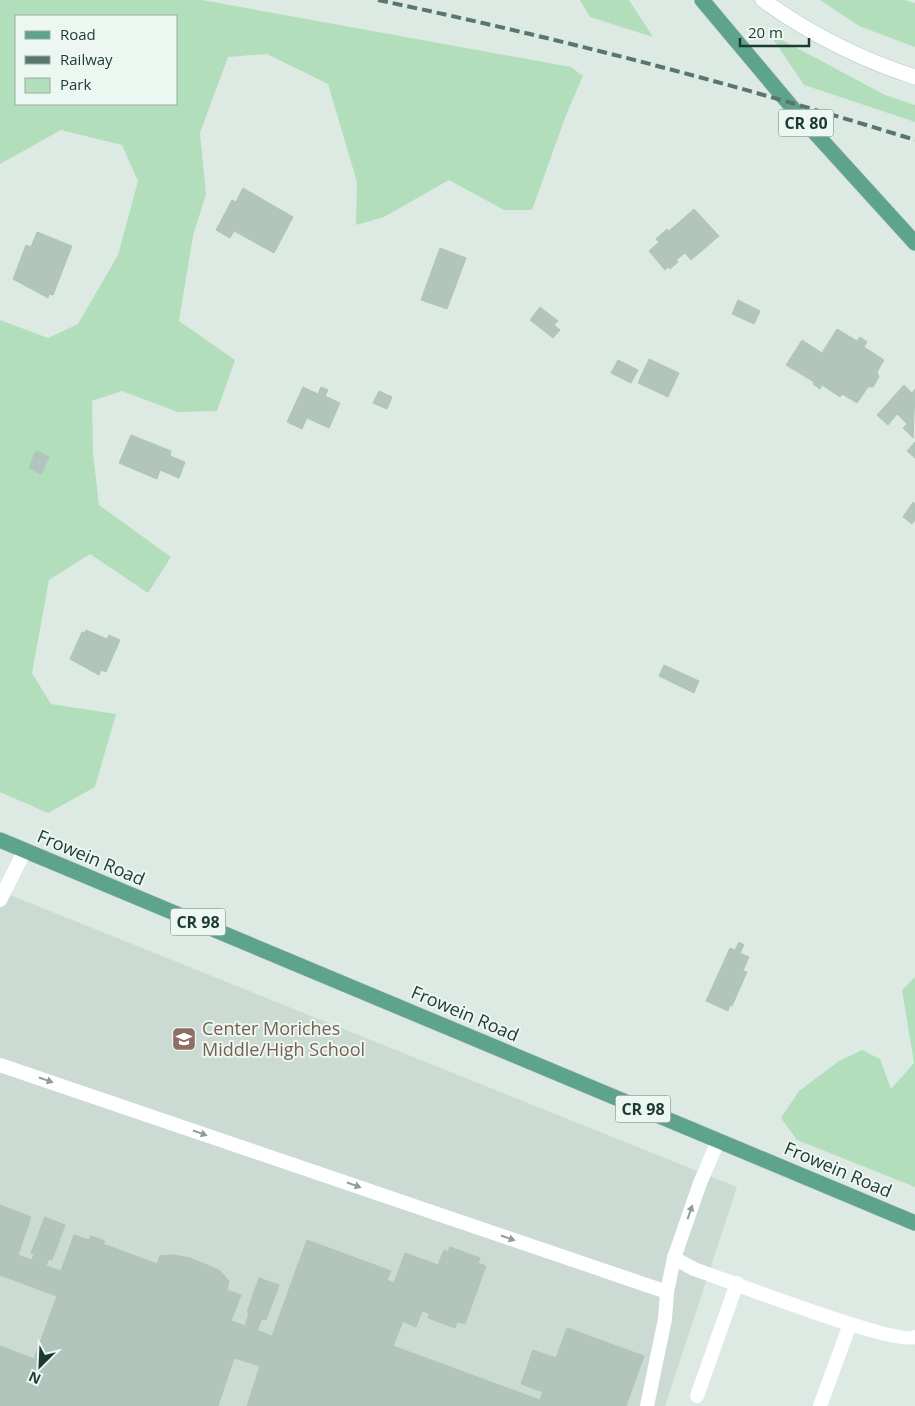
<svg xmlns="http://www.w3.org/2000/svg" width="915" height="1406" font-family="'Open Sans',sans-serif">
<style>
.built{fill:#cbdad2}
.green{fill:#b3debc;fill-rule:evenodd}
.building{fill:#b2c5bc;stroke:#afc4ba}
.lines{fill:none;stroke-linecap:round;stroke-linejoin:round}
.secondary-casing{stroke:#afcbbf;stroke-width:16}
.primary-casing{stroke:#bbc4c1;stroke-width:16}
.lane{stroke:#fff;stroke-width:14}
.secondary{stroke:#fff;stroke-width:15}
.primary{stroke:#5da38d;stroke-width:15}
.rail{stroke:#57766c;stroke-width:4;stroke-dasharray:10 5;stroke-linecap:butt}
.oneway{fill:#8e9c98}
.labels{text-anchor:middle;stroke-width:4;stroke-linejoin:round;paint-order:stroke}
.shield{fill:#edf7f1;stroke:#5b736b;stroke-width:1}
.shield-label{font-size:16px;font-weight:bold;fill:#1d3a31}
.street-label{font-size:18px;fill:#1d3a31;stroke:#edf7f1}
.education-label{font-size:18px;fill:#785e54;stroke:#edf7f1;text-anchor:start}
</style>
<rect width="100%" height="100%" fill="#dceae3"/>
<path class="built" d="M0,891L737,1187L665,1406H0Z"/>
<g class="green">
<path d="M0,0H202L571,67L583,76L566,115L532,210H504L449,180L384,217L356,225L357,182L328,84L267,54L228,57L200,133L206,194L193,236L179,321L235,360L217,411L178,412L122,391L92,401L93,454L99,505L171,557L148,593L90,554L49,580L32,673L51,704L116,714L95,787L48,813L0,792V320L48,338L78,324L118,255L138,181L122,145L61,130L0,164ZM16,16H176V104H16Z"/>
<path d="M580,0H629L653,37L590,17Z"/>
<path d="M820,0H904L915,3V47L859,26Z"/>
<path d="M769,33L885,95L915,105V122L804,85Z"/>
<path d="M915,977V1187L797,1140L781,1118L799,1091L839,1061L862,1050L880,1059L891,1089L914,1063L902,990Z"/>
</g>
<g class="building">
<path d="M243,188L293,217L274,253L234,231L230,238L216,230L232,200L236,202Z"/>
<path d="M694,209L719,236L691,260L685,253L676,260L678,262L670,269L668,267L665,270L649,251L659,242L656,239L667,229L669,231Z"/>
<path d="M37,232L72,246L53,295L49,294L48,298L13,279L26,245L31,247Z"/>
<path d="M440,248L466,258L447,309L421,300Z"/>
<path d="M738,300L760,311L754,324L732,314Z"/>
<path d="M540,307L558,321L554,325L560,330L553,338L530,320Z"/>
<path d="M837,329L857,341L860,337L867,342L864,347L884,360L877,372L879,377L873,387H868L857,403L842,394L840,397L822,385L820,389L813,384L814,382L786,365L802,340L822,353Z"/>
<path d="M649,359L679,373L668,397L638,383Z"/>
<path d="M618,360L638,370L631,383L611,373Z"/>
<path d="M904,385L912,393L915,389L913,438L903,428L907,424L897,414L888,425L877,415Z"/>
<path d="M303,387L318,394L321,387L328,390L325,396L340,403L329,428L307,418L302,429L287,422Z"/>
<path d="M379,391L392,397L387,409L373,403Z"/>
<path d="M131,435L171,451L170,456L185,462L179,478L160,470L157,479L119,463Z"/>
<path d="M915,442V458L907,451Z"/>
<path d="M36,451L49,457L41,474L29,468Z"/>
<path d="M913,502L915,504V520L912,524L903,517Z"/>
<path d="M86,630L107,639L109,635L120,640L106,672L101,670L99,675L70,659L82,632L84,633Z"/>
<path d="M664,665L699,681L694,693L659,676Z"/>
<path d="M739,942L744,945L740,953L749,957L743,971L747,972L732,1006L730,1005L728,1011L706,1001L730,948L735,950Z"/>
<path d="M0,1205L31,1217L18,1255L32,1260L34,1254L31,1253L45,1217L65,1225L52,1260L49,1259L46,1266L61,1271L74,1235L89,1240L91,1236L105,1241L103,1244L157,1264L160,1256L174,1255L190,1258L219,1270L229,1281L227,1290L241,1295L231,1321L245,1326L249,1313L247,1312L259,1278L279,1285L266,1320L262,1319L257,1330L272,1336L307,1240L391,1271L387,1280L394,1283L405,1253L438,1265L444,1250L448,1252L450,1247L480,1258L478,1263L486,1266L465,1324L457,1322L455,1328L428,1318L429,1313L422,1311L416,1327L403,1321L393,1346L540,1400L543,1392L521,1384L533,1350L556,1358L567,1328L644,1356L626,1406H247L260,1366L234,1358L218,1406H0V1346L34,1359L57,1296L0,1275Z"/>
</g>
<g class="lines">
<defs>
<path id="secondary" d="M763,0C810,34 859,59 915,77"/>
<g id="primary">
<path d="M702,0L796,112L915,243"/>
<path d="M0,840L915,1223"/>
</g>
</defs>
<use href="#secondary" class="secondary-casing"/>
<use href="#primary" class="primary-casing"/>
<g class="lane">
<path d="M0,900L25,850"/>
<path d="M0,1065L667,1292"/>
<path d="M674,1258L694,1269C726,1280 895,1346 915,1337"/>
<path d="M697,1396L737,1283"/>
<path d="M647,1406L665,1319L667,1292L674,1258L700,1183L718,1141"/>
<path d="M820,1406L850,1324"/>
</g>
<use href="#secondary" class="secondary"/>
<use href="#primary" class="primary"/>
<path class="rail" d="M378,0C559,38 739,85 915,140"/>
</g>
<defs><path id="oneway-solid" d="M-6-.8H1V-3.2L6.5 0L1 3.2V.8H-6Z" transform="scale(1.25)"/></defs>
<g class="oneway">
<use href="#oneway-solid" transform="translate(46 1080) rotate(19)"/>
<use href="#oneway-solid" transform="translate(200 1133) rotate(19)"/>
<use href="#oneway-solid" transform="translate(354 1185) rotate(19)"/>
<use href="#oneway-solid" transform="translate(690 1212) rotate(-71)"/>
<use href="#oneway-solid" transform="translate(508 1238) rotate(19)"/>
</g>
<defs>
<symbol id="school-square" viewBox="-11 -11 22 22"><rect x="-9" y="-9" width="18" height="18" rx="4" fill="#8d6e63" stroke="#edf7f1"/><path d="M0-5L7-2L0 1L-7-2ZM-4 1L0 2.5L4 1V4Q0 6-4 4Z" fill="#fff"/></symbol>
</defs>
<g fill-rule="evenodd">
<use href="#school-square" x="170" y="1025" width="28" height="28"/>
</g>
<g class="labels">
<g class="shield">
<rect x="778.5" y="109.5" width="55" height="27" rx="4"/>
<rect x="170.5" y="908.5" width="55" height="27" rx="4"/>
<rect x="615.5" y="1095.5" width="55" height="27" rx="4"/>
</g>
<g class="shield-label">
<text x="806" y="129">CR 80</text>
<text x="198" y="928">CR 98</text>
<text x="643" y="1115">CR 98</text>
</g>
<g class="street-label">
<text transform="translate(91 858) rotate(23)" y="6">Frowein Road</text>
<text transform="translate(465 1014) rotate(23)" y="6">Frowein Road</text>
<text transform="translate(838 1170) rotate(23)" y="6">Frowein Road</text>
</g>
<g class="education-label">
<text x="202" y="1035">Center Moriches<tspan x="202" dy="21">Middle/High School</tspan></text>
</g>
</g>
<rect x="15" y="15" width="162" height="90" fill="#edf7f1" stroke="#9aaba4"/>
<rect x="25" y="31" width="25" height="8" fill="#5da38d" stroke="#9aaba4"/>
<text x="60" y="40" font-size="15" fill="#1d3a31">Road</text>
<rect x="25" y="56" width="25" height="8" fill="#57766c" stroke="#9aaba4"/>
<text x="60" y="65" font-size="15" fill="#1d3a31">Railway</text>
<rect x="25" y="78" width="25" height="15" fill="#b3debc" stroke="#9aaba4"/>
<text x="60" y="90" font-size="15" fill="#1d3a31">Park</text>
<g transform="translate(40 1366) rotate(204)" stroke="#edf7f1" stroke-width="4" paint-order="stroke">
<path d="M0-4L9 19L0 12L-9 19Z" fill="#1d3a31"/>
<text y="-8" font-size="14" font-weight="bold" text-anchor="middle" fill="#1d3a31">N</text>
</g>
<path d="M740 38v8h69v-8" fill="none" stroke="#1d3a31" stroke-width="2.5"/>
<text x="748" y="38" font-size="15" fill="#1d3a31" stroke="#edf7f1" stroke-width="4" paint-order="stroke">20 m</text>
</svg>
